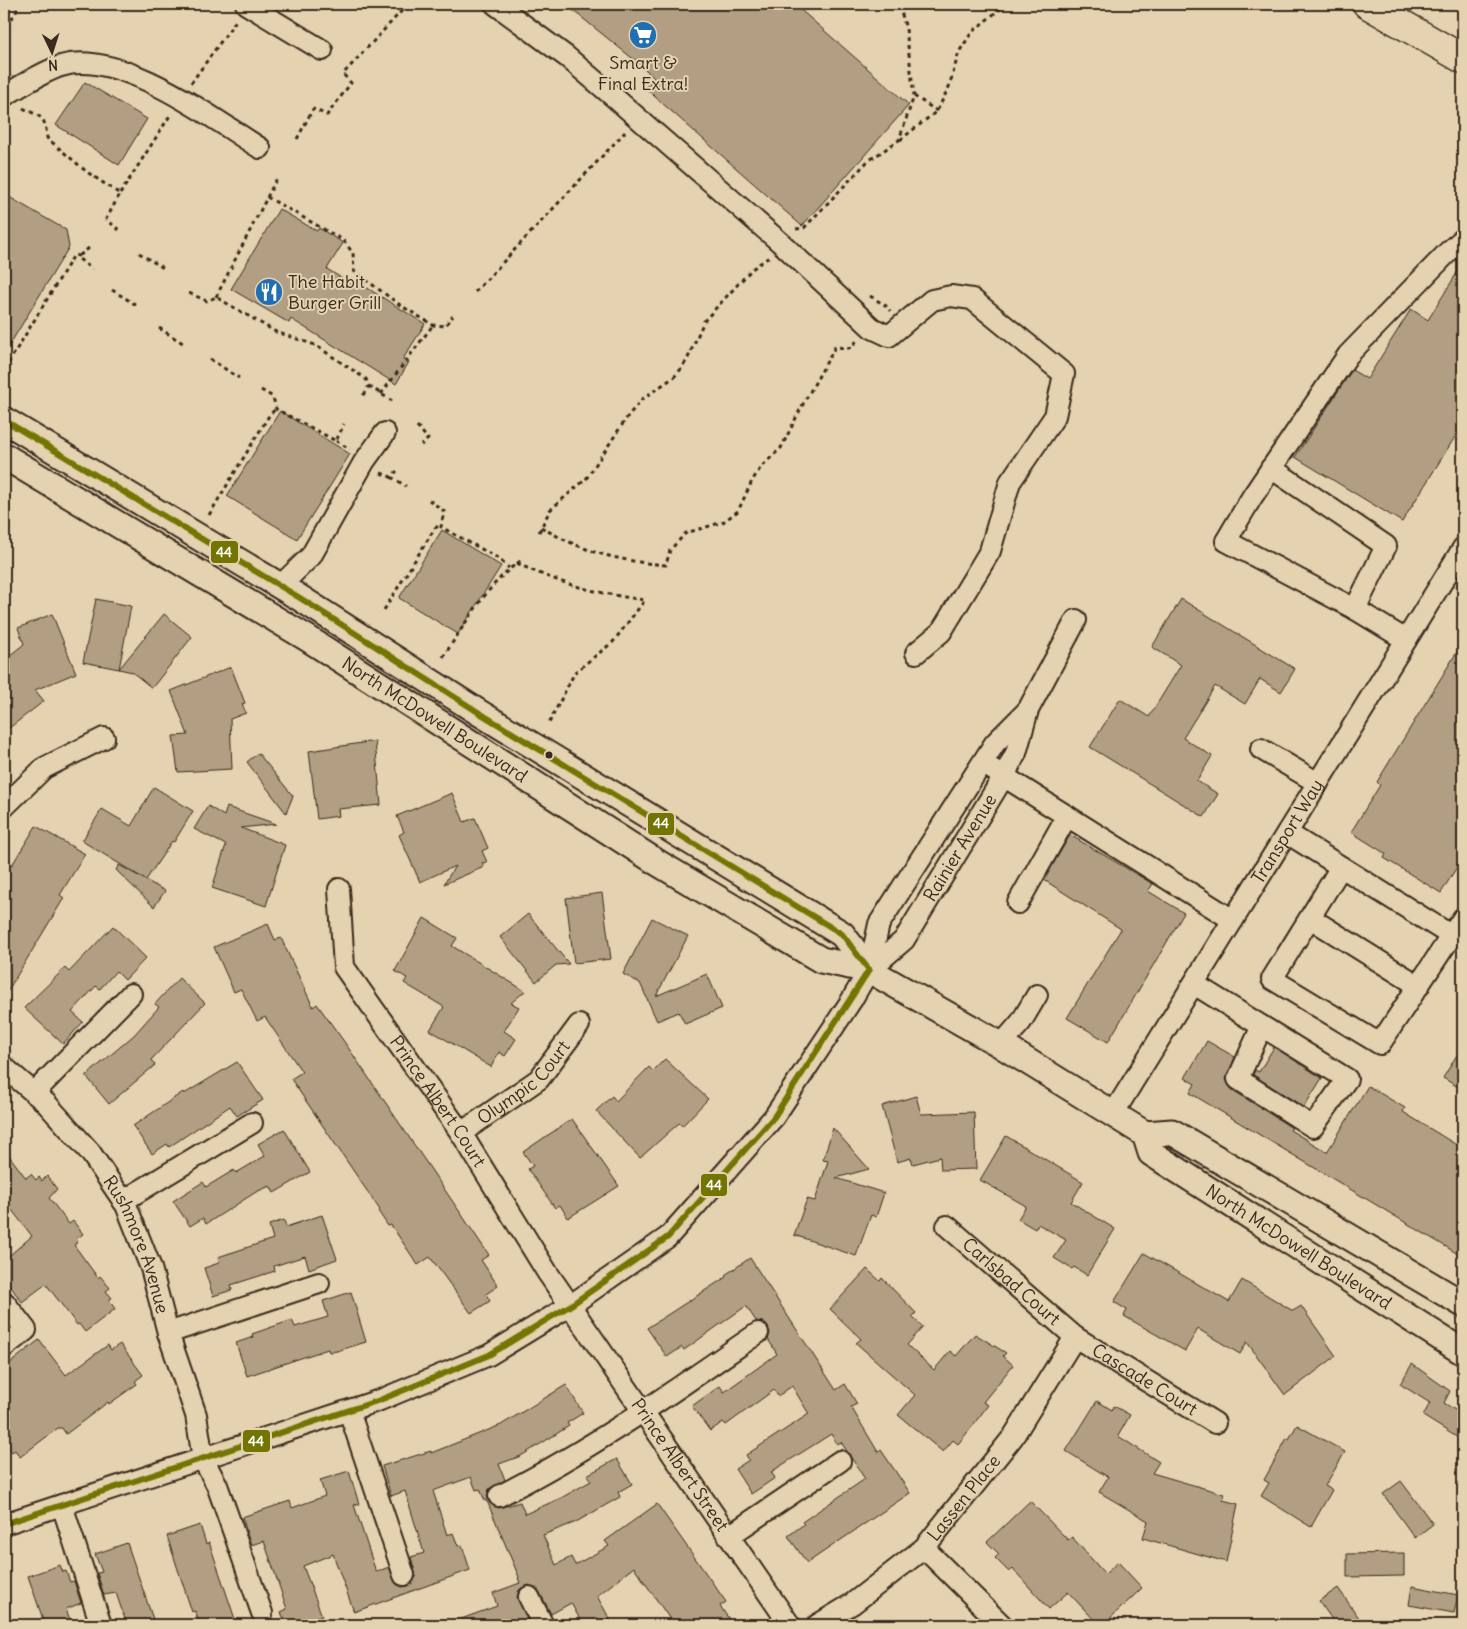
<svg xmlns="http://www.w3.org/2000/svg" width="1467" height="1629" font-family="Delius,sans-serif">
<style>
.building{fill:#b19e83;stroke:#3b2a1e}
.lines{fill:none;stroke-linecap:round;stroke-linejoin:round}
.minor-casing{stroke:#3b2a1e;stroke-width:24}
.major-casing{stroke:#3b2a1e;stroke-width:29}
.highway-casing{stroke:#3b2a1e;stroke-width:31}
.path{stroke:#3b2a1e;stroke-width:3;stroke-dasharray:4 4;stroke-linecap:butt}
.minor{stroke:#e5d2b0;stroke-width:20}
.major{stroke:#e5d2b0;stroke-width:25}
.highway{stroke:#e5d2b0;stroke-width:28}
.bus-1-casing{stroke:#e5d2b0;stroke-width:10}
.bus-1{stroke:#727501;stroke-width:6}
.bus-dot{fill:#3b2a1e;stroke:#e5d2b0;stroke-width:2}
.labels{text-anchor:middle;stroke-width:4;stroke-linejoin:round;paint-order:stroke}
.poi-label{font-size:18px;fill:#3b2a1e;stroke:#e5d2b0}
.street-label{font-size:18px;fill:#3b2a1e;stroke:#e5d2b0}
.line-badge{stroke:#e5d2b0;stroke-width:2}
.badge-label{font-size:14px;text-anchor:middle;font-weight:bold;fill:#fff}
</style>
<rect width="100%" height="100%" fill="#e5d2b0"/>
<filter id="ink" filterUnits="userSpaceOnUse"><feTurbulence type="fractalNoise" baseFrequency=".02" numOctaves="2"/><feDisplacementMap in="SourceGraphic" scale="10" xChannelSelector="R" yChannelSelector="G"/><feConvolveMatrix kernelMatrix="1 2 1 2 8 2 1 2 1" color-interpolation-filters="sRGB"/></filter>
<g filter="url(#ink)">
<g class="building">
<path d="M565,4H794L909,105L802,226L645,88L654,78L642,66Z"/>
<path d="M85,82L147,119L119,165L56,125Z"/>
<path d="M4,194L66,230L69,247L4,354Z"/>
<path d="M279,209L317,231L319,228L343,243L327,269L354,286L356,281L425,324L403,359L409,362L396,384L291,319L289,323L231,289Z"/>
<path d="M1463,263V424L1402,522L1295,457L1352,370L1367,379L1411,309L1428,320Z"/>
<path d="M280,411L350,454L297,539L227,496Z"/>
<path d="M442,530L501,566L458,634L399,598Z"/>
<path d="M96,599L131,606L119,669L83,662Z"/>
<path d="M1181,599L1295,669L1281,692L1260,679L1245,704L1215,686L1196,717L1183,738L1212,756L1197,781L1218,794L1204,817L1090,747L1120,699L1149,717L1181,665L1152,647Z"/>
<path d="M52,614L76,673L35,690L44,701L4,732V660L24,644L18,628Z"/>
<path d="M164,614L192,637L152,688L132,672L119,669Z"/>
<path d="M1463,642V857L1441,893L1384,858L1386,854L1351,832L1380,785L1377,782Z"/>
<path d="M231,667L245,703L242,704L246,713L230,719L232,769L178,772L173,736L188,735L171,691Z"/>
<path d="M375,741L381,805L338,809L339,816L317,819L309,751Z"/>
<path d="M258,753L293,796L286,813L247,762Z"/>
<path d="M154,787L193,811L174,842L172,841L146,880L82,841L102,809L131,826Z"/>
<path d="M452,793L464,822L475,818L488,848L482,851L487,862L482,863L484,867L444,884L455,866L420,882L399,835L404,832L397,816Z"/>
<path d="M208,806L224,816L227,807L276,824L241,828L285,845L266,906L212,888L226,845L194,829Z"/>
<path d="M36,826L85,854L60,895L64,898L4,997V872L9,864L12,865Z"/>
<path d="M1070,835L1153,884L1148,891L1184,913L1108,1042L1067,1018L1121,929L1044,880Z"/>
<path d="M119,865L165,891L154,907L116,870Z"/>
<path d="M602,893L611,959L574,963L566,898Z"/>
<path d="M528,914L569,964L556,965L536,982L500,937Z"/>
<path d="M424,918L457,938L452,946L525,991L511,1003L519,1007L504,1031L516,1039L505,1056L499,1052L491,1067L430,1030L444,1007L404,983L407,978L395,971Z"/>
<path d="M652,918L688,936L656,996L707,974L722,1008L685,1024L679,1012L657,1021L640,983L623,974Z"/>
<path d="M268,924L275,940L281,938L313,1007L317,1004L345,1043L489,1255L481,1260L498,1286L486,1294L490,1301L471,1313L430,1257L418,1265L391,1225L388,1226L378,1211L380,1210L291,1079L302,1072L265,1017L257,1021L241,989L234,992L214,947Z"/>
<path d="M113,926L146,958L125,980L116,971L100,989L96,986L72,1012L83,1022L63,1044L24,1008L65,968L69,972Z"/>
<path d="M179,978L205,1003L151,1060L155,1065L109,1104L86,1076L134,1035L159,1007L155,1004Z"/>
<path d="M1207,1041L1235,1057L1226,1079L1231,1089L1292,1128L1290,1130L1327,1152L1368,1086L1405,1108L1403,1112L1463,1149V1257L1190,1093L1195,1084L1185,1078Z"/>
<path d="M1463,1045V1090L1443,1078Z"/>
<path d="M1274,1047L1322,1078L1304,1107L1253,1075L1255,1070L1259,1072Z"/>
<path d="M665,1059L708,1099L682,1126L679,1123L640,1158L596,1111L612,1096L616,1101L649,1067L653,1071Z"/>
<path d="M237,1062L263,1100L237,1116L230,1106L169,1147L167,1144L152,1154L133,1126L183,1092L184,1094Z"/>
<path d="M916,1096L921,1114L974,1112L976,1169L941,1170L940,1157L913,1164L911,1158L897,1162L882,1106Z"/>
<path d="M572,1119L619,1186L568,1218L560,1205L555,1208L528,1169L533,1166L523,1152Z"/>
<path d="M833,1128L869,1169L836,1178L884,1193L876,1217L871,1215L856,1256L794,1235L807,1199L815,1201L828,1161L823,1160Z"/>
<path d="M284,1129L310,1172L274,1193L270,1186L256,1192L206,1224L203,1218L190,1226L173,1201L203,1182L206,1187L234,1170L236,1173L265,1156L258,1144Z"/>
<path d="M1006,1136L1083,1182L1071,1202L1115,1229L1087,1275L1074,1267L1072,1269L1054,1258L1066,1240L1038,1224L1035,1229L1018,1219L1026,1206L980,1180Z"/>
<path d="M4,1149L26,1178L31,1174L36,1180L39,1177L42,1181L47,1176L57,1189L49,1198L69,1224L73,1221L83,1234L76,1239L78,1242L74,1245L98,1278L100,1276L110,1288L106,1291L112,1298L109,1300L115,1309L85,1332L79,1324L77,1325L46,1284L22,1302L4,1278V1260L32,1236L4,1200Z"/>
<path d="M322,1215L337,1259L309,1269L305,1256L274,1266L275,1271L231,1285L232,1290L213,1296L204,1268L219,1263L218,1257L273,1239L269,1225L284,1220L286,1227Z"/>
<path d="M1144,1253L1229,1302L1242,1280L1293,1311L1301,1306L1336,1356L1285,1395L1247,1342L1240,1354L1198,1329L1185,1351L1124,1316L1127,1310L1114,1302Z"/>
<path d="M750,1258L836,1390L845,1384L857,1404L851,1407L878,1452L881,1450L910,1493L807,1563L788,1536L804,1524L802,1522L865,1479L841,1442L837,1444L831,1434L771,1472L775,1478L751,1494L735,1469L749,1460L746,1455L809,1414L792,1386L778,1396L774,1390L726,1425L723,1422L710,1431L692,1406L720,1386L724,1392L777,1354L768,1339L770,1333L768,1327L763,1322L756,1321L746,1306L684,1350L682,1347L667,1357L647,1328L726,1277L725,1275Z"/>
<path d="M867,1269L880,1281L882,1278L916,1313L912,1317L923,1327L907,1345L934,1370L950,1351L956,1356L975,1334L1006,1353L1003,1356L1013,1365L983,1402L988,1405L971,1428L958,1444L953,1440L943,1452L898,1415L915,1395L856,1343L861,1339L830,1309Z"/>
<path d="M351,1292L366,1342L337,1351L329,1352L328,1349L247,1376L236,1343L253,1337L252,1334L292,1320L295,1327L328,1317L323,1301Z"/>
<path d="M39,1340L66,1375L108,1345L111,1350L120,1344L143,1375L135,1381L137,1384L109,1404L108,1402L66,1434L62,1428H58L20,1457L15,1450L12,1452L4,1441V1368Z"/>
<path d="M1412,1364L1450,1391L1444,1403L1463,1415V1441L1423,1416L1430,1403L1400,1384Z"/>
<path d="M566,1385L583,1413L567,1423L569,1426L521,1456L499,1464L505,1480L489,1489L487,1496L489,1502L499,1508L520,1502L525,1514L561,1498L591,1481L587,1475L617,1459L632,1484L618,1492L620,1497L576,1522L543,1535L556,1565L571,1557L575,1565L609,1546L605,1541L657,1504L726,1602L720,1606L733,1625H674L634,1567L597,1596L613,1625H583L571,1603L551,1614L539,1591L529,1585L519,1590L517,1597L530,1625H451L450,1623L497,1606L493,1593L520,1583L518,1578L519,1577L487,1501H485L480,1489L476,1490L471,1477L433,1491L447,1535L453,1533L458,1546L462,1545L470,1570L354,1612L333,1554L303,1566L322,1616L316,1618L319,1625H286L281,1612L287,1609L264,1541L251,1545L242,1517L290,1501L292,1508L325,1496L320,1480L349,1471L359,1504L354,1505L376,1572L389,1567L396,1584L402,1587L408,1586L416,1577L411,1557L424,1553L405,1491L391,1496L382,1466L431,1451V1453L501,1425Z"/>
<path d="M1097,1401L1112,1410L1114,1406L1130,1415L1118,1436L1159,1462L1152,1473L1224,1494L1223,1500L1238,1504L1226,1562L1143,1538L1148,1521L1099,1492L1108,1477L1066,1451Z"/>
<path d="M1297,1425L1345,1452L1325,1486L1332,1490L1311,1527L1261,1496L1269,1483L1264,1480L1287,1438L1289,1439Z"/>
<path d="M1401,1481L1433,1524L1415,1538L1383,1494Z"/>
<path d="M1030,1501L1068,1540L1072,1537L1105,1574L1118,1562L1142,1588L1103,1625H1099L1068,1592L1049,1609L1013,1569L1009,1572L995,1558L999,1554L987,1542Z"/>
<path d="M200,1525L206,1544L209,1542L237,1625H200L195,1611L192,1612L167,1536Z"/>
<path d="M127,1543L155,1625H127L116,1593L104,1595L97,1573L102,1572L95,1554Z"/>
<path d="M1404,1553V1576L1347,1577V1554Z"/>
<path d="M60,1565L63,1572L66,1571L70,1582L74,1581L81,1603L66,1609L72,1625H45L28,1576Z"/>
<path d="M1412,1586L1458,1595L1454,1613L1409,1605Z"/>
<path d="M1338,1588L1364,1625H1336L1319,1601Z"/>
</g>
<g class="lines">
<defs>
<g id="minor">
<path d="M246,4L322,50"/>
<path d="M495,4L567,57L615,98L781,243L872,328L889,336L932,300L951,296L972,299L1064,374L1055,416L1010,482L990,551L941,632L916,653"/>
<path d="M4,96C21,86 42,72 61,66C119,48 212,118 260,148"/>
<path d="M1271,468L1386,546L1355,609"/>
<path d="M280,586L311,556L364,462L385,433"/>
<path d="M1406,640L1355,609L1226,541L1252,497L1348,355L1449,251L1463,239"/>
<path d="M1261,749L1318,783"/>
<path d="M992,769L1233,920"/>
<path d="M4,807L44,768L104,738"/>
<path d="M1287,833L1452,936"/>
<path d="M1341,867L1272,979L1380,1044L1463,918"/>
<path id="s1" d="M339,889L344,967L461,1133L547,1272L790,1625"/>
<path d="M1018,903L1067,816"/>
<path d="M1310,918L1419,986"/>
<path id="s2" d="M869,970L904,940L1004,776L1016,753L1028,710L1076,620"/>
<path d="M1194,984L1347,1079L1313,1127L1238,1079L1262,1026"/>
<path d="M1001,1045L1021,1022L1037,995"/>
<path id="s3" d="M4,1067L46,1103L90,1152L126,1205L151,1268L168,1333L196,1415L203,1459L217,1485L262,1613"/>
<path d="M34,1093L131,994"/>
<path id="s4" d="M1113,1114L1463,548"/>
<path id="s5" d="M461,1133L539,1079L579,1025"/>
<path d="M123,1201L252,1123"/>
<path id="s6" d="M947,1226L1075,1337L1215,1423"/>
<path d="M4,1302L26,1330L4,1347"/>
<path d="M168,1333L319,1283"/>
<path d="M349,1411L404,1575"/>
<path d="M499,1496C591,1450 674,1391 758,1333"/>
<path d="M62,1505L101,1625"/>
<path d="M4,1524L380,1400L489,1355L571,1305L668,1237L774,1117L851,1001L869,970L879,924L995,743L1028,710"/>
<path d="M729,1536L840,1461"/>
<path d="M924,1548L1002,1625"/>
<path d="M529,1597L543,1625"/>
<path id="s7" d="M817,1625L852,1604L924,1548L1013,1437L1075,1337"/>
</g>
<g id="major">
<path d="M4,420L300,598L478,712L842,934L869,970"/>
<path id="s8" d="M4,456L307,638L658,863L821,960L869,970L1001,1045L1145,1134L1172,1132L1463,1304"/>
<path id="s9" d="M1145,1134L1151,1153L1463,1352"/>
</g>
<path id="highway" d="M1367,4L1463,59"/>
</defs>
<use href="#minor" class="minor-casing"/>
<use href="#major" class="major-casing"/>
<use href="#highway" class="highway-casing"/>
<g class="path">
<path d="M7,26L21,4"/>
<path d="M191,83L237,19"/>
<path d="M914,96L937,111"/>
<path d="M23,108C42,118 45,115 47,138L87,172L120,194L106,219L119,230"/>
<path d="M297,139L313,109L327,115L351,83L343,74L408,4"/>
<path d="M900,140L937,111L949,87L959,52L972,32L1006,4"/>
<path d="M120,194L171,114"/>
<path d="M267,197L343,240L353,253L354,271L400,305L433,325L445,326L453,316"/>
<path d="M796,229L804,228L867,162L899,140L914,96L906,29L899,4"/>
<path d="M89,248L79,256V259L92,269"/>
<path d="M139,253L165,269"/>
<path d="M112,290L138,306"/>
<path d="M475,292L625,132"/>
<path d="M189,293L207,301L216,297L276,332L315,345L366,379L369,386L362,398"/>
<path d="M870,296L888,307L890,311"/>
<path d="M216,297L278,176"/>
<path d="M159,328L186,345"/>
<path d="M210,359L239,378"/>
<path d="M4,370L74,255L79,256"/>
<path d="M369,386L392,401"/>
<path d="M261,390L273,397L276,409L336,441L344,424"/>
<path d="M381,394L433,325"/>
<path d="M417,426L428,439L421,445"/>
<path d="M336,441L350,449"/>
<path d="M381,473L391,477L397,471"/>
<path d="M391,477L406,486"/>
<path d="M429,500L444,511L441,527L496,557L509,568"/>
<path d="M209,515L270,414L276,409"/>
<path d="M541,527C583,552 618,561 666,565L670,550L686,533L723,522L738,511L752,481L761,467L781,448L802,406L835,347L849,348L857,341"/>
<path d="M539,532L550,510L586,479L628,416L642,399L674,377L682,368L688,358L704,321L752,269L769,257"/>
<path d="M517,563C558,584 600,594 645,600L613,642L575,672L549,723"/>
<path d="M384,610L435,528L441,525"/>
<path d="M443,657C466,623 488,582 522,560"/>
</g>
<use href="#minor" class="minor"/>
<use href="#major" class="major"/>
<use href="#highway" class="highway"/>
<defs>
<g id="bus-1">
<path d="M4,420L300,598L478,712L842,934L869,970"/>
<path d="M4,1524L380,1400L489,1355L571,1305L668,1237L774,1117L869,970"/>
</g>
</defs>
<use href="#bus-1" class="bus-1-casing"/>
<use href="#bus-1" class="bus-1"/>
</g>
</g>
<defs>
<symbol id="supermarket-disc" viewBox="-11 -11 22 22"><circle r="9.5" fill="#1f6fb2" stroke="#e5d2b0"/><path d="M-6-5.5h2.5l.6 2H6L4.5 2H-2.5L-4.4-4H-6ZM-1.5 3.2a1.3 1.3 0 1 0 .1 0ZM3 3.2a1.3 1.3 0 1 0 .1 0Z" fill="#fff"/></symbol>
<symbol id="restaurant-disc" viewBox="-11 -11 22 22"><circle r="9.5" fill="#1f6fb2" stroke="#e5d2b0"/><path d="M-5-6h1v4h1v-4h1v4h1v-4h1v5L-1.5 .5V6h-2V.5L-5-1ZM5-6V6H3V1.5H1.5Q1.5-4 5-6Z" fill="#fff"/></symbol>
</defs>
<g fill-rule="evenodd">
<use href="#supermarket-disc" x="627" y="19" width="32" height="32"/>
<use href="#restaurant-disc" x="253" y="276" width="32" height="32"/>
</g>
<circle class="bus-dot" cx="549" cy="755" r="4.5"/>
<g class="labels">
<g class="poi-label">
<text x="643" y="69">Smart &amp;<tspan x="643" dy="21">Final Extra!</tspan></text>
<text x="288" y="288" text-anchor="start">The Habit<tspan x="288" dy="21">Burger Grill</tspan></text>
</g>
<g class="street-label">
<text dy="6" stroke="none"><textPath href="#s8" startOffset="505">North McDowell Boulevard</textPath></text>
<text dy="6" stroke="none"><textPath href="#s4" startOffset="332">Transport Way</textPath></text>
<text dy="6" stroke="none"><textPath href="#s2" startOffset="154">Rainier Avenue</textPath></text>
<text dy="6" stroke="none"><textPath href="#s5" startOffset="81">Olympic Court</textPath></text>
<text dy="6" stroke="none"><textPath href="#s1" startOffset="242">Prince Albert Court</textPath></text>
<text dy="6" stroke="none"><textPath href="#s3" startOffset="226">Rushmore Avenue</textPath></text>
<text dy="6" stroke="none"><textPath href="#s9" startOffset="195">North McDowell Boulevard</textPath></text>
<text dy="6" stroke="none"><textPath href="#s6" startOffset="85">Carlsbad Court</textPath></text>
<text dy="6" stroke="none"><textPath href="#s6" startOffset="251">Cascade Court</textPath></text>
<text dy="6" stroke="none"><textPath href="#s1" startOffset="679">Prince Albert Street</textPath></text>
<text dy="6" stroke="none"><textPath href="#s7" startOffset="196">Lassen Place</textPath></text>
</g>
</g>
<g class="line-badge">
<rect x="210" y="540" width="29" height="24" rx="5" fill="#727501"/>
<rect x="647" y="812" width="28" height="24" rx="5" fill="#727501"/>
<rect x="700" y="1173" width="28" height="24" rx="5" fill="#727501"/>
<rect x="242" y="1429" width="29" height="24" rx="5" fill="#727501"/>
</g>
<g class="badge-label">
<text x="224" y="557">44</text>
<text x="661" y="828">44</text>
<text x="714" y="1190">44</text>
<text x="256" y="1446">44</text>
</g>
<rect width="1467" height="1629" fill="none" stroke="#e5d2b0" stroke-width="20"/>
<rect x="10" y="10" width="1447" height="1609" fill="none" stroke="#3b2a1e" stroke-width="2" filter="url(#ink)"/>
<g transform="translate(52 52) rotate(176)" stroke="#e5d2b0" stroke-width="4" paint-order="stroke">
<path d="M0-4L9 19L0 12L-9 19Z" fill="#3b2a1e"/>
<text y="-8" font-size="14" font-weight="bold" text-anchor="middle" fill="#3b2a1e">N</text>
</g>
</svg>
